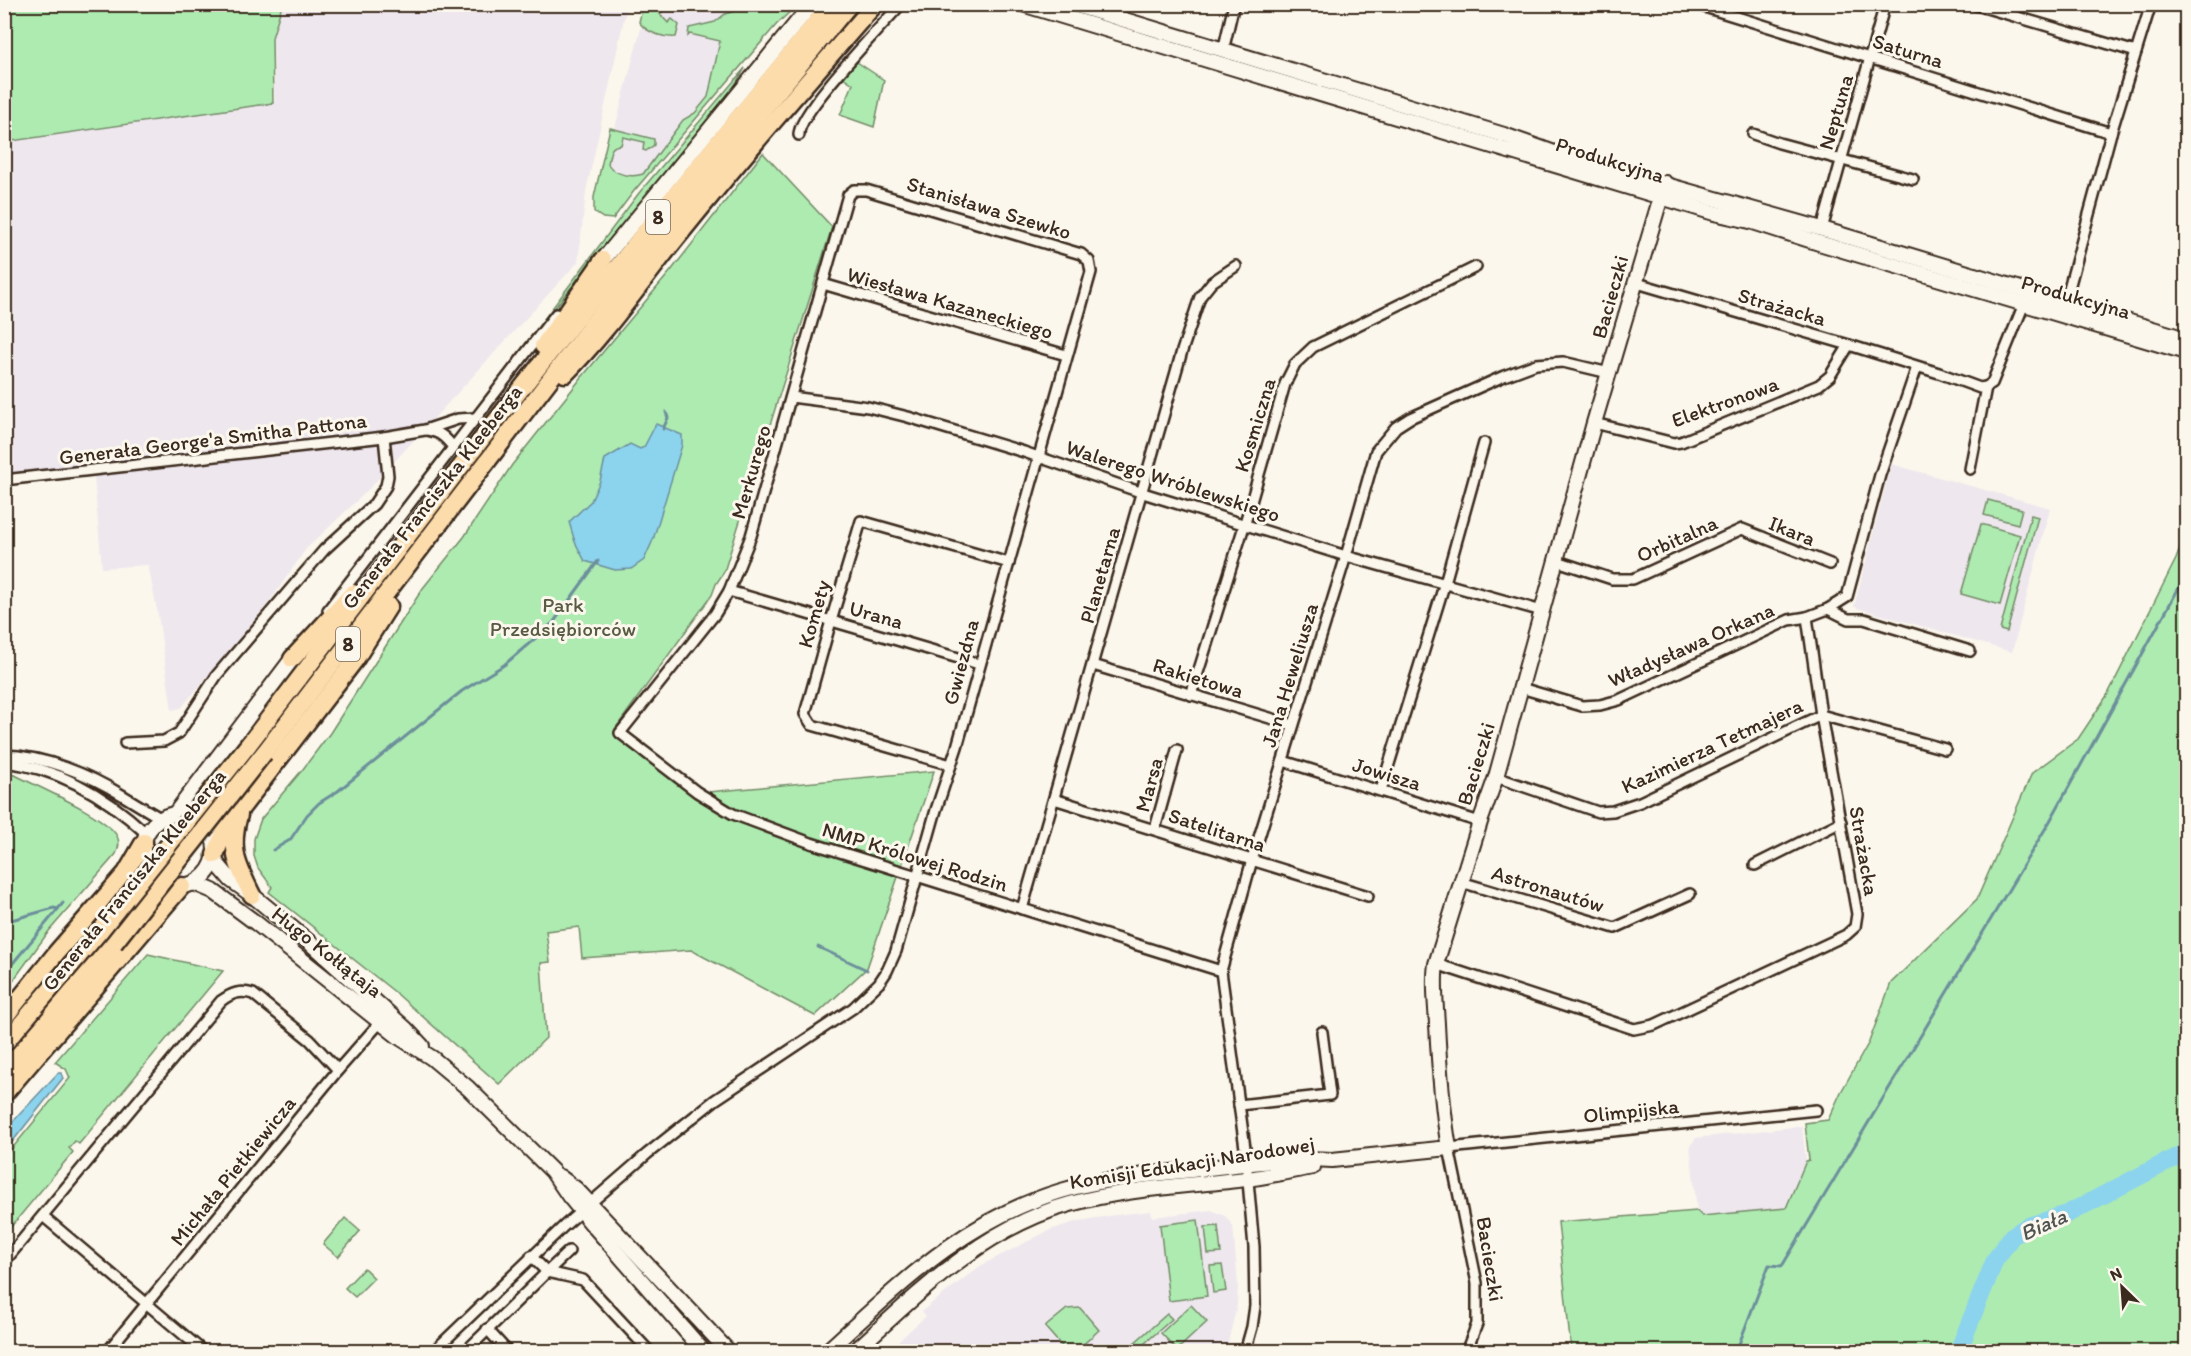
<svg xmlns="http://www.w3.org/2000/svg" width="2191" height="1356" font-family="Itim,sans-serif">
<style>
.built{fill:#eee7ee}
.green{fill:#aeebb1;stroke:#748a68;stroke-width:1.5}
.water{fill:#8cd3ee;stroke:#6c8f9b;stroke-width:1.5}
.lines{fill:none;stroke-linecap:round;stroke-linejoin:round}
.stream{stroke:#6c8f9b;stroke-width:3}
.river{stroke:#8cd3ee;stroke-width:18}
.street-casing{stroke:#3b2a1e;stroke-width:14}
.secondary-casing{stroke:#3b2a1e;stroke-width:18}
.highway-casing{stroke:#3b2a1e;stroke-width:21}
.street{stroke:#fbf7ec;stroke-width:9}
.secondary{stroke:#fbf7ec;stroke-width:14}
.highway{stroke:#fddcac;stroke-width:16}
.highway-bridge-casing{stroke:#3b2a1e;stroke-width:21;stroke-linecap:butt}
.highway-bridge{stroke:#fddcac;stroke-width:16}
.labels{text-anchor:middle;stroke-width:6;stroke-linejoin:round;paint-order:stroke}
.shield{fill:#fbf7ec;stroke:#75685c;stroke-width:1.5}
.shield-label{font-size:20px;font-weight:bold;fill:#3b2a1e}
.street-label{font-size:21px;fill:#3b2a1e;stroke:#fbf7ec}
.park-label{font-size:21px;fill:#585a43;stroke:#fbf7ec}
.water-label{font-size:22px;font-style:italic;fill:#4f5452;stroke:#fbf7ec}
</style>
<rect width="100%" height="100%" fill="#fbf7ec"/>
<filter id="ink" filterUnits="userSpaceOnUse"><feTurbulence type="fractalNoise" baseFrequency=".0167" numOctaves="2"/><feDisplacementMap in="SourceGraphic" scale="12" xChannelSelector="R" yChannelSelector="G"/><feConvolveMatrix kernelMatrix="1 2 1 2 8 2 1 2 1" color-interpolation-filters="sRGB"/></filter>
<g filter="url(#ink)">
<g class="built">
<path d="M282,5H627L586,192L578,262L368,490L306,549L268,604L181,708L172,710L158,615L148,565L102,568L94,477L5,485L4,142L275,102L273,38Z"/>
<path d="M647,5H744L736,70L637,186L602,178Z"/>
<path d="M1891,464L2050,508L2012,652L1854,607Z"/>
<path d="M1802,1126L1806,1161L1786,1208L1701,1216L1697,1211L1690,1146L1696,1138Z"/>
<path d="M1211,1210L1225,1216L1233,1226L1238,1285L1237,1305L1226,1351H1174L1150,1341L1138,1352H886L926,1316L922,1311L980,1266L1050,1230L1078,1221L1116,1215L1151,1211L1152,1217Z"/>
</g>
<g class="green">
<path d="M4,5H282L272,38L273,103L5,142Z"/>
<path d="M643,5H663L664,10L660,14L668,23L672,19L679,25L676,37C663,38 647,33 639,22Z"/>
<path d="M736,5H797L777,24L634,191L613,219L603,218L594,212V197L610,128L654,139V145L646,151L643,150L644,142L623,137L621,145C609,145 610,155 608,164C614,175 632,178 643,174L683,120L695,113L708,97L720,41L690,34L688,36L689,28L715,22L725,14L735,11Z"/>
<path d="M857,62L884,80L874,127L840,115L853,84L843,77Z"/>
<path d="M745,68L731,92L565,295L477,408L639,193Z"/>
<path d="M763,153L832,227L724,572L716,584L712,595L615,729L697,793L934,771L867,968L815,1016L691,950L582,958L579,927L546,931L550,962L541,963L546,1038L499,1084L396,993L269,892L272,887L258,868L254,856V839L261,819L303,769L330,733L423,588L464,537L512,465L582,377L670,272Z"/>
<path d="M1988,500L2022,509L2018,524L1984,515Z"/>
<path d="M2031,515L2038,517L2007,632L2000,630Z"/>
<path d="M1981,524L2020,535L2000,605L1961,594Z"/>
<path d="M2186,533V1351H1571L1558,1222L1697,1211L1702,1216L1786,1208L1806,1161L1809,1160L1805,1123L1828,1120L1841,1092L1869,1042L1891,983L1977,899L2032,773L2078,739L2108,694L2176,559Z"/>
<path d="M5,774L15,775C38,787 105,815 117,836C120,842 119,848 116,854L49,931L5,992Z"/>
<path d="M148,954L223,971L79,1144L75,1141L69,1148L73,1152L5,1234V1157L70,1078L66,1069L55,1062Z"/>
<path d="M345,1218L360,1231L338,1257L323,1244Z"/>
<path d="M1198,1220L1207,1296L1169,1301L1160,1225Z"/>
<path d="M1218,1226L1221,1253L1208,1254L1205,1227Z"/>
<path d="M1222,1265L1226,1291L1213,1293L1210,1266Z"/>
<path d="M364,1268L374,1278L355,1297L345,1288Z"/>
<path d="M1191,1305L1207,1322L1177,1350L1161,1333Z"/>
<path d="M1080,1308L1099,1330L1076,1351H1066L1045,1327L1067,1309Z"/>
<path d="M1167,1314L1172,1319L1136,1351H1125Z"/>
</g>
<g class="water">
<path d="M656,424L682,435V445L653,540L644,560L631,569L615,570L585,561L575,542L569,522L591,501L600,481L605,459L630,444L640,449L644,447Z"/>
<path d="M58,1073H61L63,1078L5,1151V1130Z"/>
</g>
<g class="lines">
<g class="stream">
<path d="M4,7L8,4"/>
<path d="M663,429L668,418L666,412"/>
<path d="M273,850L290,840L307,815L319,803L338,791L462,691L504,665L553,623L598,561"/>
<path d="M4,922L54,908L58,909"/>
<path d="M818,947L867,970"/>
<path d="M4,982L8,969L63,903"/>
<path d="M1736,1352L1769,1265L1782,1266L2050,821L2186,575"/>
</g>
<path class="river" d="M1958,1352L1995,1260L2012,1236L2028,1226L2067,1214L2186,1152"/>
<defs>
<g id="street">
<path d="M1695,4L2111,133"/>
<path d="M1973,4L2136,52"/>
<path d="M1223,51L1234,4"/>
<path d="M1753,134L1779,143L1913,179"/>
<path d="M799,135C797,113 883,25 901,4"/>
<path d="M1822,229L1885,4"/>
<path d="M1637,283L1849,345L1939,373L1980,388L1986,387L1992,383L2024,304"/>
<path d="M823,284L1066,355"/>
<path d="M2065,303L2111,133L2151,4"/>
<path d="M791,397L868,407L908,417L1024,452L1143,493L1346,556L1542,611"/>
<path d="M1594,423L1674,443L1681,442L1819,385L1830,376L1849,345"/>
<path d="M427,430C440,432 445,437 453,447"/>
<path d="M1970,469L1986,387"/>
<path d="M4,480L384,437L425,430L458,419L475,418"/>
<path d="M1557,561L1612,579H1633L1742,529L1830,564"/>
<path d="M729,591L979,664"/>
<path d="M1828,609L1848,619H1864L1970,651"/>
<path d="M328,610L556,314"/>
<path d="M1093,665L1293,725"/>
<path d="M1521,688L1582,706L1600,705L1619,700L1789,620L1807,617"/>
<path d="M1191,695L1245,523L1285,384L1295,364L1313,347L1476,267"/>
<path d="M125,743L164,741L179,733L217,675L300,578L324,550L374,504L386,486L388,476L384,437"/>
<path d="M4,755C44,756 88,774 122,795C135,803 148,811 162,819"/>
<path d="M1283,761L1480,822"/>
<path d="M4,762C60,768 107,797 147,834"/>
<path d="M951,765L812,725L805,714L831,621L861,521L1009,563"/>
<path d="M1496,777L1598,812L1613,811L1640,802L1821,715L1945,749"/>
<path d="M1381,790L1446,579L1484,443"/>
<path d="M1054,799L1368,896"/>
<path d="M1155,829L1177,750"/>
<path d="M1755,865L1841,822"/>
<path d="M1461,882L1615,928L1690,894"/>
<path d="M1022,909L1182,351L1200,297L1212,282L1236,266"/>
<path d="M1436,964L1634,1029L1654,1025L1846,935L1855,927L1857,914L1821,715L1807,617L1828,609L1847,597L1880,475L1917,367"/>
<path d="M1239,1105L1330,1095L1322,1032"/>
<path d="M43,1216L204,1352"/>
<path d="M531,1256L547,1272L569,1251"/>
<path d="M4,1262L221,1001C232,993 240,990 253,994L310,1040L338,1070"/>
<path d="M487,1329L508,1352"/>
<path d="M107,1352L338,1070L383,1019"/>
<path d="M433,1352L564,1226L647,1154L715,1100L853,1008L879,983L887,971L896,951L936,810L957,747L1091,272L1089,261L1081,254L866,190H854L848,195L751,536L729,591L715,614L620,733L697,792L733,814L811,843L1221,971"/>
<path d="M465,1352L547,1272L583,1280L650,1352"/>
<path d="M686,1352L696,1343"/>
<path d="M1245,1352L1252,1327L1255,1306L1254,1247L1245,1148L1221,971L1252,860L1346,556L1376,451L1396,427L1410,418L1504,376L1536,364L1563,362L1609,373"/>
<path d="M1466,1352L1477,1324V1283L1449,1148L1816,1110"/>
</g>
<g id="secondary">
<path d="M1022,4L1714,213L1750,221L1819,243L2186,352"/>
<path d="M1072,4L1504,135L1563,156L1822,229L2186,339"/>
<path d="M603,260L812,4"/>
<circle cx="179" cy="850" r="36"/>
<path d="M174,815L292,659"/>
<path d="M214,860L231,880L252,895L309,942L406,1029L422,1046"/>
<path d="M194,883L213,891L256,923L399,1037L432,1058L468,1088L552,1171L569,1196L592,1224L704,1352"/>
<path d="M560,1177L576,1189L729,1352"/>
<path d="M826,1352C900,1285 962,1221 1061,1191C1106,1178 1154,1174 1200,1169C1243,1164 1289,1157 1332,1160L1449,1148C1442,1107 1439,1065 1437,1024C1436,1004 1433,984 1436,964L1480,822L1496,777L1594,423L1665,183"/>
<path d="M854,1352C919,1293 983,1228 1070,1204C1127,1188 1187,1186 1246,1179C1269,1176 1291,1171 1313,1167"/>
</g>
<g id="highway">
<path d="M543,346L603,260"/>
<path d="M565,374C606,333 639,285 675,240C739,160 807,82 875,4"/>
<path d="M292,659L353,593"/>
<path d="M249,744L488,431L648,228L831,4"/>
<path d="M264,753L675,216L850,4"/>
<path d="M239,815C229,849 237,865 252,895"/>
<path d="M215,855L226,828L355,660L389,606"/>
<path d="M4,1018L57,952L126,873L144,842"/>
<path d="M4,1044L100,931"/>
<path d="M4,1072L114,943"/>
<path d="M4,1094L182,886"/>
</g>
</defs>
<use href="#street" class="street-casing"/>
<use href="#secondary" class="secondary-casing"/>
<use href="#highway" class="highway-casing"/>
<use href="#street" class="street"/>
<use href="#secondary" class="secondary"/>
<use href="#highway" class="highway"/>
<defs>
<g id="highway-bridge">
<path d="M100,931L249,744"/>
<path d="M114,943L264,753"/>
</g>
</defs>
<use href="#highway-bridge" class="highway-bridge-casing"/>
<use href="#highway-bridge" class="highway-bridge"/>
</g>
</g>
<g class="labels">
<g class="shield">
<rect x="646" y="200" width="24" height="34" rx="4.5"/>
<rect x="336" y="627" width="24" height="34" rx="4.5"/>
</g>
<g class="shield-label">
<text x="658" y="224">8</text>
<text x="348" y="651">8</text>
</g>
<g class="street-label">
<text transform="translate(1908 51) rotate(17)" y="7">Saturna</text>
<text transform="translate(1836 112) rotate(-74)" y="7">Neptuna</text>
<text transform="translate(1610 160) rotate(17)" y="7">Produkcyjna</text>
<text transform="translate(989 208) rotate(17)" y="7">Stanisława Szewko</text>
<text transform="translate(1610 297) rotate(-74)" y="7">Bacieczki</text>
<text transform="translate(2076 297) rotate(16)" y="7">Produkcyjna</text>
<text transform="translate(950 303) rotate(16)" y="7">Wiesława Kazaneckiego</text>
<text transform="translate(1782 307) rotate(16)" y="7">Strażacka</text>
<text transform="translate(1725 402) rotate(-20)" y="7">Elektronowa</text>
<text transform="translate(1255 425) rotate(-73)" y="7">Kosmiczna</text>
<text transform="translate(213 439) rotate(-7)" y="7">Generała George'a Smitha Pattona</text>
<text transform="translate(751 472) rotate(-74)" y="7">Merkurego</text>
<text transform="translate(1173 481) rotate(18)" y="7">Walerego Wróblewskiego</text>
<text transform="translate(432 497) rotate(-52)" y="7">Generała Franciszka Kleeberga</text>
<text transform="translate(1792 531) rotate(22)" y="7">Ikara</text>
<text transform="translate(1677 539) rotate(-24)" y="7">Orbitalna</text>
<text transform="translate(1100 575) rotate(-74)" y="7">Planetarna</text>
<text transform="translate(814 614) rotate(-74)" y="7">Komety</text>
<text transform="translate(876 615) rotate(16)" y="7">Urana</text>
<text transform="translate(1691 645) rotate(-24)" y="7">Władysława Orkana</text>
<text transform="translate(961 662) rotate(-75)" y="7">Gwiezdna</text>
<text transform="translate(1290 675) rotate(-73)" y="7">Jana Heweliusza</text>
<text transform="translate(1198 678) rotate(17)" y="7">Rakietowa</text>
<text transform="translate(1712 746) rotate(-25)" y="7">Kazimierza Tetmajera</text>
<text transform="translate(1476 764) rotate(-73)" y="7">Bacieczki</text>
<text transform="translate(1387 774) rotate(17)" y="7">Jowisza</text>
<text transform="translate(1149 785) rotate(-75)" y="7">Marsa</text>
<text transform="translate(1217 830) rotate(18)" y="7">Satelitarna</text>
<text transform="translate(1864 851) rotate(80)" y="7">Strażacka</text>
<text transform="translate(915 857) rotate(17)" y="7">NMP Królowej Rodzin</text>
<text transform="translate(134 880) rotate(-51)" y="7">Generała Franciszka Kleeberga</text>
<text transform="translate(1548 889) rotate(17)" y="7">Astronautów</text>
<text transform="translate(327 952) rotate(38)" y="7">Hugo Kołłątaja</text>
<text transform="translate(1631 1111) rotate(-6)" y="7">Olimpijska</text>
<text transform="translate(1192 1163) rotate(-9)" y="7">Komisji Edukacji Narodowej</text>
<text transform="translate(233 1171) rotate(-51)" y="7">Michała Pietkiewicza</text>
<text transform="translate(1490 1259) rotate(81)" y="7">Bacieczki</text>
</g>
<g class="park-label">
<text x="563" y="612">Park<tspan x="563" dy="24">Przedsiębiorców</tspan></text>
</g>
<g class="water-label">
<text transform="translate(2043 1224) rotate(-24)" y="8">Biała</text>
</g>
</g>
<rect width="2191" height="1356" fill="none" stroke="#fbf7ec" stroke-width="24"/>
<rect x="12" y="12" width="2167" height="1332" fill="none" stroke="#3b2a1e" stroke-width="2" filter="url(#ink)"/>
<g transform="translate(2122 1287) rotate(335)" stroke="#fbf7ec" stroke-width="4.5" paint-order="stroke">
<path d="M0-4.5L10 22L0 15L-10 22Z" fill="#3b2a1e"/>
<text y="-9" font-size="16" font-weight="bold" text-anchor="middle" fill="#3b2a1e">N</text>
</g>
</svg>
